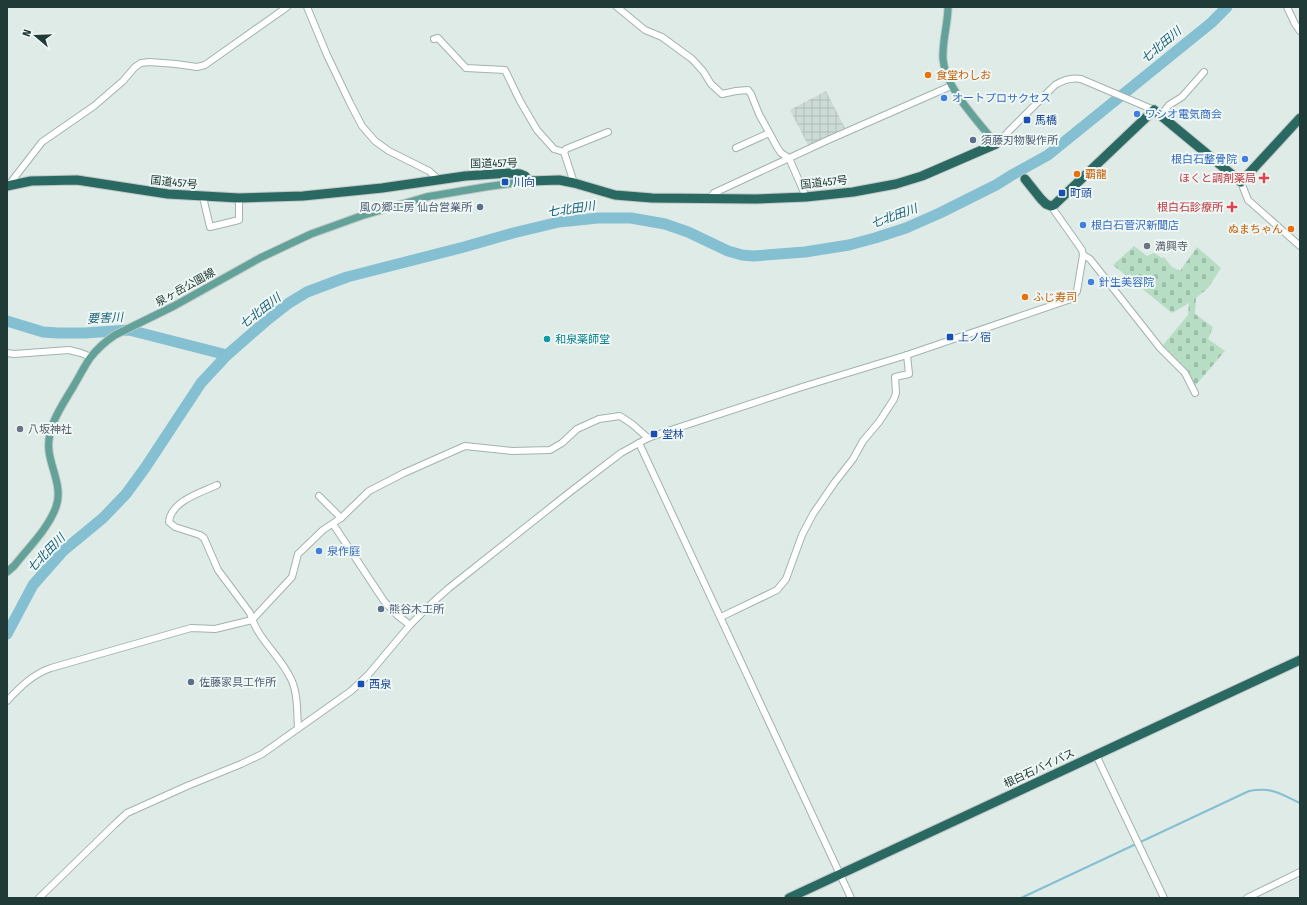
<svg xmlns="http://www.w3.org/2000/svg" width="1307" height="905" font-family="'Fira Sans Condensed','Noto Sans JP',sans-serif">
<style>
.industrial{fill:url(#industrial-grid)}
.cemetery{fill:url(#cemetery-stones)}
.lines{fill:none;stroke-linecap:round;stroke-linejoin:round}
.stream{stroke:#84bfd2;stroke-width:2}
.river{stroke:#84bfd2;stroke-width:11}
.minor-casing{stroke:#a2b3af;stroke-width:8}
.major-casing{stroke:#c1c8c7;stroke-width:9}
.highway-casing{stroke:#c1c8c7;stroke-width:11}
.minor{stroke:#fff;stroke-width:6}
.major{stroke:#62a298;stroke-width:7}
.highway{stroke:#2a6862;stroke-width:9}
.food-dot{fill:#e8710a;stroke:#eff7f4;stroke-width:1.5}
.shop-dot{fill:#3f7fe0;stroke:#eff7f4;stroke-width:1.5}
.transit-dot{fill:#1a4fb4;stroke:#eff7f4;stroke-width:1.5}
.service-dot{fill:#5c6f8a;stroke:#eff7f4;stroke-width:1.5}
.health-dot{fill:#e0444e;stroke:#eff7f4;stroke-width:1.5}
.worship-dot{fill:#6b7280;stroke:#eff7f4;stroke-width:1.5}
.culture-dot{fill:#0f9aa8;stroke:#eff7f4;stroke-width:1.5}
.labels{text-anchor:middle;stroke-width:4;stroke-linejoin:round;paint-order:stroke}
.food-label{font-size:11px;fill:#c56008;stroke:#eff7f4;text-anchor:start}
.shop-label{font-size:11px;fill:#366cbe;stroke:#eff7f4;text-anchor:start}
.transit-label{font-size:11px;fill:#164399;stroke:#eff7f4;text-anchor:start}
.service-label{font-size:11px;fill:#4e5e75;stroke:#eff7f4;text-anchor:start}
.street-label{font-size:11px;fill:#203b37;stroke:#eff7f4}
.health-label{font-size:11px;fill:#be3a42;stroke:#eff7f4;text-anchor:end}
.worship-label{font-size:11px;fill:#5b616d;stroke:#eff7f4;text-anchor:start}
.culture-label{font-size:11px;fill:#0d838f;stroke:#eff7f4;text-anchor:start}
.water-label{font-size:12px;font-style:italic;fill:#185f79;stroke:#eff7f4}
</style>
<defs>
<pattern id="industrial-grid" width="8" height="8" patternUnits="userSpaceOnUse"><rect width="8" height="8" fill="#cddbd6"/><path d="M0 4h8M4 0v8" fill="none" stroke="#b0bdb8"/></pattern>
<pattern id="cemetery-stones" width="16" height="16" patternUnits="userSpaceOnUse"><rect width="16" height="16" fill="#b7ddc5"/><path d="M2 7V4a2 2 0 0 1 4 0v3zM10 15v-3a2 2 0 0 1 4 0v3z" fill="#9dbfaa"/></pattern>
</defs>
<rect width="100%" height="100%" fill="#dfebe7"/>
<path class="industrial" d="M826,91L845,128L809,147L790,110Z"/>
<path class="cemetery" d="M1134,246L1147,256L1154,253L1162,258L1164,257L1172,267L1180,271L1197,247L1221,268L1208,288L1196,298L1195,314L1213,327L1208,339L1225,351L1195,386L1186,368L1163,345L1188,315L1189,303L1172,313L1113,265Z"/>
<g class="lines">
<path class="stream" d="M1021,898L1249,791C1272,787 1279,793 1300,803"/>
<g class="river">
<path d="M7,321L43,332L58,333H85L129,330L227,355"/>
<path d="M7,634L33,585L63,551L103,518L126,494L145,468L201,383L227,355L266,321L289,303L307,292L347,277L464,247L513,233L559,222L598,218H631L665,224L688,232L728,251L742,255L753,256L805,252L849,245L875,238L906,228L940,213L996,185L1012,175L1048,155L1211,23L1227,7"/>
</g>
<defs>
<g id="minor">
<path d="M307,7L327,55L350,103L362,126L375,141L389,151L429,171L439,180"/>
<path d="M617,7L645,30L662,37L692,59L703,71L711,84L722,94L736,91L748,90L751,94L759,114L777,147L781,153L789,158L806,197"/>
<path d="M1287,7L1295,24L1300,31"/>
<path d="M434,39L438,38L466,68L505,70L520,101L537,130L554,149L564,152"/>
<path d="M1161,115L1169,105L1182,97L1204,72"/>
<path d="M996,144L1055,85C1063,80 1071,77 1081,79L1154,110"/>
<path d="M736,148L769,133"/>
<path d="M1241,182L1248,200L1300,246"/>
<path d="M574,183L564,152L566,149L608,132"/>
<path d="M8,186L42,142L94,106L123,81L135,67L141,63L149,62L176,64L197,67L205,65L287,7"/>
<path d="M203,197L210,227L239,220V198"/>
<path d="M710,199L714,193L828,140L951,86"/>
<path d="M1083,255L1090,259L1160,348L1185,373L1195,393"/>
<path d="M7,353L14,354L69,350L81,353L91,357"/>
<path d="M639,443L851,898"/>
<path d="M217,485C200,493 171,501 169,522L175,527L200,535L204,538L218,570L250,613C257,639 280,655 291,679C298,693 297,713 298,728"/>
<path d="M319,496L341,518"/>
<path d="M333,524L384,601L397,615L410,625"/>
<path d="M721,617L777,590L786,579L802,535L813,514L835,482L853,459L863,441L879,422L894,399L896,393L895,377L909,374L907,355"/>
<path d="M7,701C20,687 33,674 51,668L191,628L215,629L252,620L292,577L298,554L323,530L341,518L369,491L404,473L465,446L512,451L550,450L562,443L577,429L599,419L620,416L632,424L648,438"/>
<path d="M1096,755L1164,898"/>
<path d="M39,898L114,825L127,813L187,786L241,764L262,754L351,691L368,675L410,625L432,603L449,588L570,492L621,453L648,438L668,431L802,387L907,355L1071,299L1077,291L1083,255L1082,250L1051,206"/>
<path d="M1247,898L1300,872"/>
</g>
<g id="major">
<path d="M948,7C948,24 942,41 943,59C945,88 978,121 996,144"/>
<path d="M7,572L14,566C28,548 48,529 56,507C63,488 51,469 49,451C46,427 62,406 73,387C79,377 84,367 90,358C97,349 106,341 115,335L174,306L260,258L311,234L361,216L426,197L485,187L529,181"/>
</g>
<g id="highway">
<path d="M1025,179L1041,199L1046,204L1051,206L1054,205L1154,110L1241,182L1300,118"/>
<path d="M7,186L31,181L77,180L168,194L239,198L303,196L382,188L465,176L510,173L520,174L525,176L529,181L559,180L574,183L615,195L652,198L756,199L806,197L853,192L896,184L922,176L996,144"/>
<path d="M789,898L1300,660"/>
</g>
</defs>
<use href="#minor" class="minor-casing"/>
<use href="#major" class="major-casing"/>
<use href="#highway" class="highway-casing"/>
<use href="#minor" class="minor"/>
<use href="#major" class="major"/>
<use href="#highway" class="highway"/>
</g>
<g class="food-dot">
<circle cx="928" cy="75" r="4"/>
<circle cx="1077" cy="174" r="4"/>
<circle cx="1291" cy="229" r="4"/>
<circle cx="1025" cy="297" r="4"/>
</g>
<g class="shop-dot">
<circle cx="944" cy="98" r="4"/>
<circle cx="1137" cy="114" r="4"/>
<circle cx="1245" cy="159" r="4"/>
<circle cx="1083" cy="225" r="4"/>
<circle cx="1091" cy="282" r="4"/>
<circle cx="319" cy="551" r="4"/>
</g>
<g class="transit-dot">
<rect x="1023" y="116" width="8" height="8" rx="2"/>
<rect x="501" y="178" width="8" height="8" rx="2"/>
<rect x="1058" y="189" width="8" height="8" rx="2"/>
<rect x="946" y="333" width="8" height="8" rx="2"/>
<rect x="650" y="430" width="8" height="8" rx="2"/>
<rect x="357" y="680" width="8" height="8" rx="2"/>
</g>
<g class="service-dot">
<circle cx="973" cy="140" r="4"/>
<circle cx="480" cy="207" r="4"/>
<circle cx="381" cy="609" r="4"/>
<circle cx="191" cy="682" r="4"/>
</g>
<g class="health-dot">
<path d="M1262 172h4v4h4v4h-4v4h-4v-4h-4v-4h4z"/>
<path d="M1230 201h4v4h4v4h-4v4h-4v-4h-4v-4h4z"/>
</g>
<g class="worship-dot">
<circle cx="1147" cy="246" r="4"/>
<circle cx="20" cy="429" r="4"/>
</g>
<circle class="culture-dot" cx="547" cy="339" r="4"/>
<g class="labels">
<g class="food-label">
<text x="936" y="79">食堂わしお</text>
<text x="1085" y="178">覇龍</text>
<text x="1283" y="233" text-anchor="end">ぬまちゃん</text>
<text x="1033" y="301">ふじ寿司</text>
</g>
<g class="shop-label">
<text x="952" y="102">オートプロサクセス</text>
<text x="1145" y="118">ワシオ電気商会</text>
<text x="1237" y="163" text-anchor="end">根白石整骨院</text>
<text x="1091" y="229">根白石菅沢新聞店</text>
<text x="1099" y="286">針生美容院</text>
<text x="327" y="555">泉作庭</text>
</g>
<g class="transit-label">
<text x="1035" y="124">馬橋</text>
<text x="513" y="186">川向</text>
<text x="1070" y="197">町頭</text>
<text x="958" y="341">上ノ宿</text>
<text x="662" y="438">堂林</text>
<text x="369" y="688">西泉</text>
</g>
<g class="service-label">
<text x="981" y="144">須藤刃物製作所</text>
<text x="472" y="211" text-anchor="end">風の郷工房 仙台営業所</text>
<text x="389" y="613">熊谷木工所</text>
<text x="199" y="686">佐藤家具工作所</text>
</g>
<g class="street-label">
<text transform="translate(494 163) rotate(-1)" y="4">国道457号</text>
<text transform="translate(174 182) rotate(6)" y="4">国道457号</text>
<text transform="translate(824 182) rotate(-6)" y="4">国道457号</text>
<text transform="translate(185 287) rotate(-29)" y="4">泉ヶ岳公園線</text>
<text transform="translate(1039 768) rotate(-25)" y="4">根白石バイパス</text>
</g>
<g class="health-label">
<text x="1256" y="182">ほくと調剤薬局</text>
<text x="1223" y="211">根白石診療所</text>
</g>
<g class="worship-label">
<text x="1155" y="250">満興寺</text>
<text x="28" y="433">八坂神社</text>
</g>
<g class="culture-label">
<text x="555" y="343">和泉薬師堂</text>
</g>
<g class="water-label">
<text transform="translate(1161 45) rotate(-40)" y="4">七北田川</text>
<text transform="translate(571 209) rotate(-8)" y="4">七北田川</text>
<text transform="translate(894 216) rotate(-20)" y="4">七北田川</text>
<text transform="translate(260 311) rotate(-38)" y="4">七北田川</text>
<text transform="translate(105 318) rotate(-3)" y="4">要害川</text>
<text transform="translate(46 553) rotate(-46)" y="4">七北田川</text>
</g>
</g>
<rect width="1307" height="905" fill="none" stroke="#203b37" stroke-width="16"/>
<g transform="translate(36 36) rotate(289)" stroke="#eff7f4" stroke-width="3" paint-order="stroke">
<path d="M0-3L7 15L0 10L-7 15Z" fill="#203b37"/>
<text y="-6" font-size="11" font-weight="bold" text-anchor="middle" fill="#203b37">N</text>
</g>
</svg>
